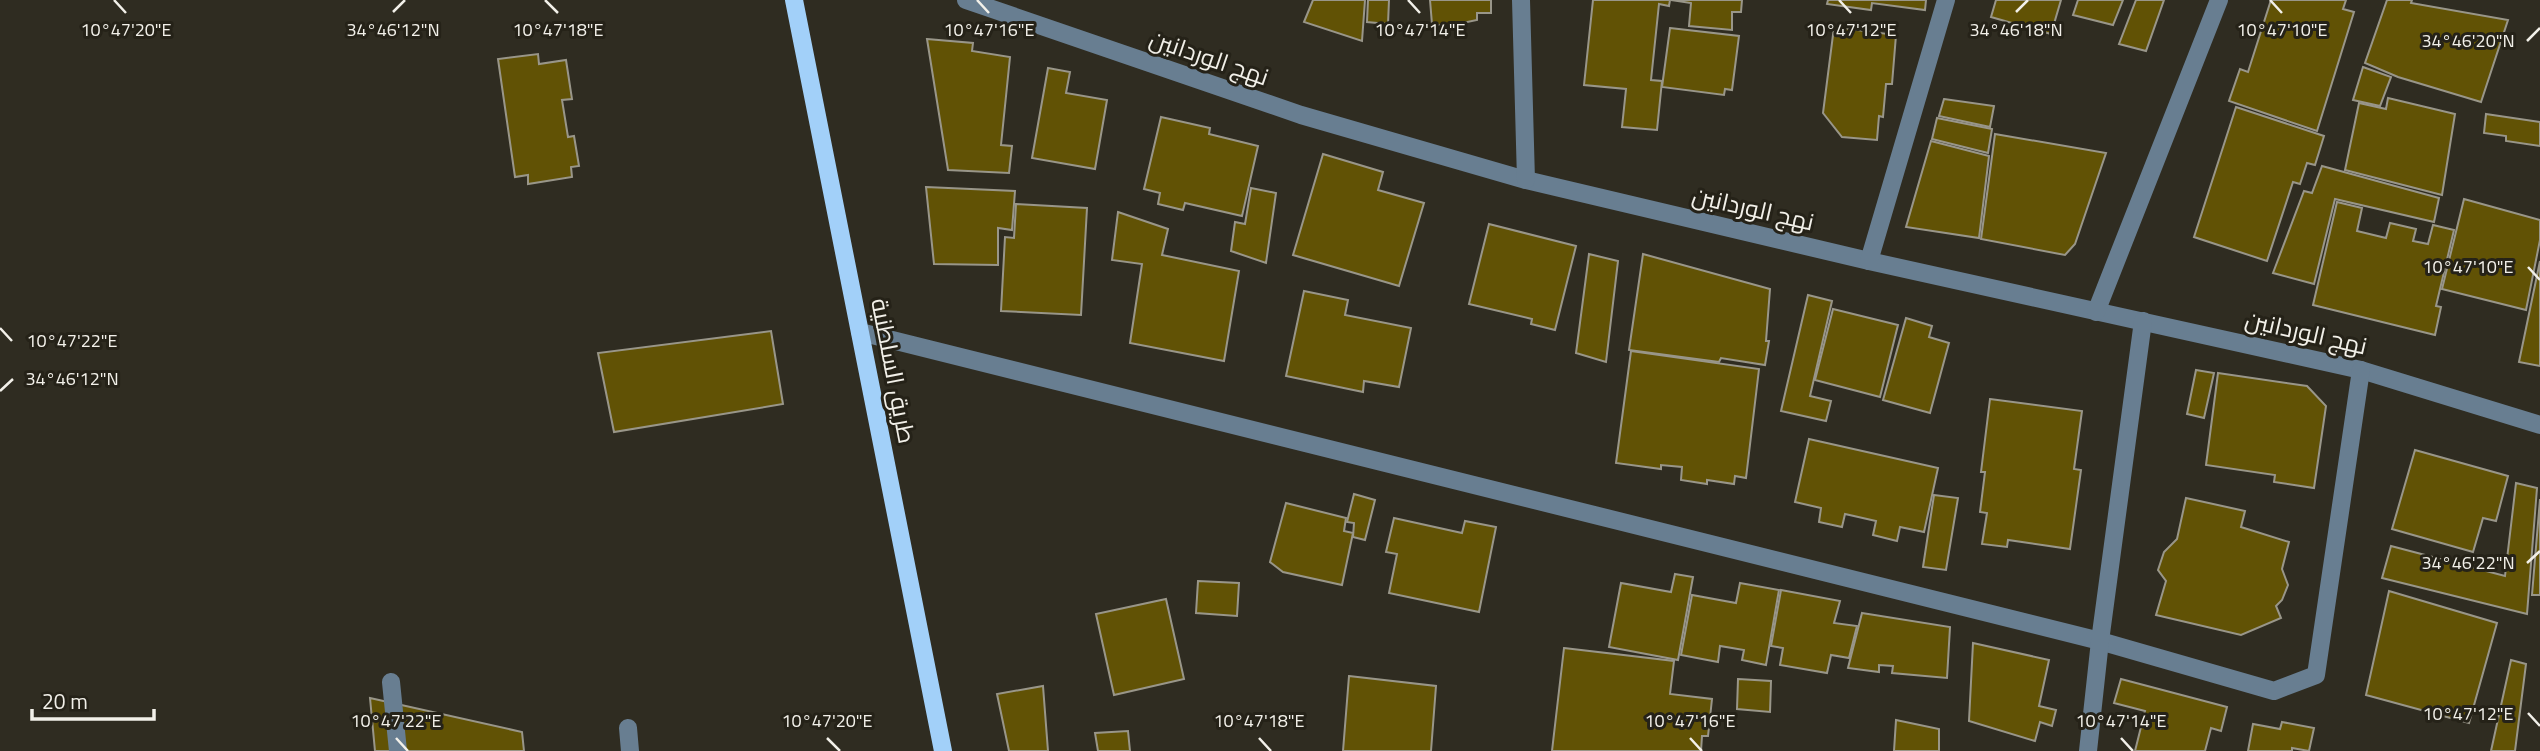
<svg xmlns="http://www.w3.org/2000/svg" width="2540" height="751" font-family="'Titillium Web',Cairo,sans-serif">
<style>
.building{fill:#615205;stroke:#999689;stroke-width:2}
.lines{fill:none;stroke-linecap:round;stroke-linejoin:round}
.minor{stroke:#687e91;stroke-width:18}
.major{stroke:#a2d0f9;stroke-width:18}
.ticks{fill:none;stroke:#f2f0e9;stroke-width:2.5}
.labels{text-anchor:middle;stroke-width:6;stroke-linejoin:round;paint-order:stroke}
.street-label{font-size:24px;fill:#f2f0e9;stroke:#252218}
.ticks-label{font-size:18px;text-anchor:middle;fill:#f2f0e9;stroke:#252218;stroke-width:6;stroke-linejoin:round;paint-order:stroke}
</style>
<rect width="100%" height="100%" fill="#2f2c21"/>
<g class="building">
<path d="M1313,0H1365L1362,41L1304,22Z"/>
<path d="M1368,0H1389L1388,24L1367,22Z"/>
<path d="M1430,0H1491V13H1477V20L1448,26L1432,24Z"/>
<path d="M1593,0H1670L1669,6L1659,4L1651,80L1662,81L1657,130L1622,127L1626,89L1584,85Z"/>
<path d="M1671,0H1742L1741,12H1732V30L1689,26L1691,3Z"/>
<path d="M1828,0H1926L1925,10L1872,3L1871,10L1827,4Z"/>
<path d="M1996,0H2061L2051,34L1991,17Z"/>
<path d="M2078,0H2123L2113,25L2073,15Z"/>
<path d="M2136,0H2164L2146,51L2119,44Z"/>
<path d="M2271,0H2346L2343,9L2354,12L2317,131L2229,101L2240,69L2248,72Z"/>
<path d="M2387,0H2412L2411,3L2508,20L2481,102L2398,77L2365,63Z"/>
<path d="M1834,27L1896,35L1892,84H1886L1883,117L1879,116L1877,140L1842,137L1823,113Z"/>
<path d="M1670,28L1739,36L1732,90L1725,89L1724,95L1662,87Z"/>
<path d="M927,39L973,43L972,51L1010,57L1001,145L1012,146L1009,173L948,170Z"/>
<path d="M538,54L539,64L566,60L572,99L562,100L568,137L574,136L579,166L571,167L572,177L528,184V175L515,177L498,59Z"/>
<path d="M2363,67L2391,77L2380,106L2353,100Z"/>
<path d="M1048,68L1070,72L1066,93L1107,100L1095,169L1032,158Z"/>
<path d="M2388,98L2455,114L2442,195L2345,170L2359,103L2386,109Z"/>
<path d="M1944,99L1994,106L1990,127L1939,116Z"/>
<path d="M2236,107L2324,136L2315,165L2307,163L2300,184L2293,182L2267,261L2194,237Z"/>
<path d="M2486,114L2540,122V146L2506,141V136L2484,133Z"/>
<path d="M1161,117L1210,128L1209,134L1258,146L1242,216L1185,203L1183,210L1158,204L1160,193L1144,189Z"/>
<path d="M1937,118L1992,129L1988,153L1932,139Z"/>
<path d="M1995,134L2106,153L2075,244L2065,255L1981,239Z"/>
<path d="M1931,141L1989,156L1979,238L1906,227Z"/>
<path d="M1323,154L1383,172L1378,190L1424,203L1399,286L1293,255Z"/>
<path d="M2322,166L2439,198L2434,222L2335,199L2314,284L2273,273L2304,191L2312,193Z"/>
<path d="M926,187L1015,191L1012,230L998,228V265L934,264Z"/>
<path d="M1251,188L1276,193L1266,263L1231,251L1235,222L1245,224Z"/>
<path d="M2464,199L2540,220V240L2526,310L2442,289Z"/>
<path d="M2337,202L2362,208L2357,231L2386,238L2390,223L2416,229L2413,241L2428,244L2433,225L2454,230L2436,306L2441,307L2435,335L2313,305Z"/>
<path d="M1016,204L1087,208L1081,315L1001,311L1005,237L1014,238Z"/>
<path d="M1118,212L1168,229L1162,255L1239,271L1224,361L1130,343L1142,264L1112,260Z"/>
<path d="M1489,224L1576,246L1555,330L1531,324L1532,319L1469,304Z"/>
<path d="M1589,254L1618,261L1606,362L1576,353Z"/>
<path d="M1643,254L1770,289L1766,341H1769L1765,365L1721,358L1719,362L1629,350Z"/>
<path d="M2540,261V366L2519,362Z"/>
<path d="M1304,291L1348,300L1345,315L1411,328L1399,387L1364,381L1363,392L1286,376Z"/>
<path d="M1808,295L1832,301L1810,396L1831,401L1826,421L1781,411Z"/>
<path d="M1833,309L1898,325L1880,397L1815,380Z"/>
<path d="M1906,318L1932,326L1929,337L1949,343L1930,413L1883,400Z"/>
<path d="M771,331L783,404L614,432L598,353Z"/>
<path d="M1631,351L1759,369L1746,478L1735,476L1734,484L1707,480V484L1681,480L1682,467L1661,465V469L1616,463Z"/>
<path d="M2196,370L2214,373L2204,418L2187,414Z"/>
<path d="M2218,373L2307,386L2326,406L2314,488L2274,482L2275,475L2206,465Z"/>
<path d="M1990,399L2082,411L2074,469L2081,470L2070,549L2008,540L2007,547L1982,544L1987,513L1980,512L1985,472H1981Z"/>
<path d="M1809,439L1938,468L1924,532L1900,527L1897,541L1873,535L1876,521L1845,514L1842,527L1819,522L1821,508L1795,502Z"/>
<path d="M2415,450L2508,476L2496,521L2483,518L2473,552L2392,529Z"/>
<path d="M2516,483L2537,488L2527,614L2382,578L2391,546L2505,576Z"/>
<path d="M1354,494L1375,500L1365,540L1353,537L1354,523L1347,522Z"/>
<path d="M1934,495L1958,498L1946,570L1923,567Z"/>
<path d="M2186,498L2245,511L2241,527L2289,542L2282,569L2288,585L2282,600L2276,606L2281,618L2241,635L2156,615L2166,581L2158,570L2164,552L2177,539Z"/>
<path d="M2540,499V595H2532Z"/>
<path d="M1286,503L1346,518L1344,531L1353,533L1342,585L1283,572L1270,562Z"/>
<path d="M1394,518L1462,533L1465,521L1496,527L1479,612L1389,593L1397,554L1386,552Z"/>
<path d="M1675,574L1693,577L1678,660L1609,647L1621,583L1671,592Z"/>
<path d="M1198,581L1239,583L1237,616L1196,613Z"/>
<path d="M1740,583L1779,590L1766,665L1742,660L1744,650L1720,646L1718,662L1681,655L1692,595L1736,603Z"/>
<path d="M1781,590L1840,601L1834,623L1857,626L1849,658L1831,655L1827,673L1780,665L1783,648L1771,646Z"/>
<path d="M2389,591L2497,623L2469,723L2366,695Z"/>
<path d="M1166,599L1184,679L1114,695L1096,614Z"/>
<path d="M1862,613L1950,627L1947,678L1892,673L1893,666L1879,665V672L1848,668Z"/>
<path d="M1973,643L2049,660L2039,706L2056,710L2052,726L2040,722L2035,741L1969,721Z"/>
<path d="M1564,648L1674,661L1670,694L1712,699L1708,736H1702L1701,751H1552Z"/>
<path d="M2511,660L2526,664L2515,751H2491Z"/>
<path d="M1349,676L1436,686L1431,751H1343Z"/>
<path d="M1738,679L1771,681L1770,712L1737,709Z"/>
<path d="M2121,679L2227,707L2221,731L2211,728L2205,751H2135L2145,711L2114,703Z"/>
<path d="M1043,686L1048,751H1009L997,694Z"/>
<path d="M370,698L522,732L524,751H375Z"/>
<path d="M1896,720L1939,729V751H1894Z"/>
<path d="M2282,722L2314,728L2309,751L2292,748V751H2248L2253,724L2280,729Z"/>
<path d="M1128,731L1130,751H1098L1095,733Z"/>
</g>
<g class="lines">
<g class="minor">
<path d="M966,0L1301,115L1526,180L1869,261L2361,370L2540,425"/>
<path d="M1521,0L1526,180"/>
<path d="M1869,261L1946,0"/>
<path d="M2096,312L2219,0"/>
<path d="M860,332L2100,641L2274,691L2316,675L2361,370"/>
<path d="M391,682L398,751"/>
<path d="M628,728L630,751"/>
<path d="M2088,751L2100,641L2143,321"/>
</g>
<path class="major" d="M794,0L943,751"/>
</g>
<path class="ticks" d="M114,0L126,13M545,0L558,13M977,0L989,13M1408,0L1420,13M1839,0L1851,13M2270,0L2282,13M393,12L405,0M2016,12L2028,0M2527,41L2540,28M2528,267L2540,280M0,328L12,341M0,391L13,379M2527,563L2540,551M2528,713L2540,726M396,738L408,751M827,738L840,751M1259,738L1271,751M1690,738L1702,751M2121,738L2133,751"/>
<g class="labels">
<g class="street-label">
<text transform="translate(1209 58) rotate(19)" y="8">نهج الوردانين</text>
<text transform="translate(1753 209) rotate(13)" y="8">نهج الوردانين</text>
<text transform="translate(2306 333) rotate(13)" y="8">نهج الوردانين</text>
<text transform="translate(893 371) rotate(79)" y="8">طريق السلطنية</text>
</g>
</g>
<g class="ticks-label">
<text x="393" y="36">34°46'12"N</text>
<text x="2016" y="36">34°46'18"N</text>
<text x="126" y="36">10°47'20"E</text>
<text x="558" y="36">10°47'18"E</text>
<text x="989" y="36">10°47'16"E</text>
<text x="1420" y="36">10°47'14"E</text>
<text x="1851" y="36">10°47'12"E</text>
<text x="2282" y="36">10°47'10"E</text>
<text x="2468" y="47">34°46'20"N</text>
<text x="2468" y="273">10°47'10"E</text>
<text x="72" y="347">10°47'22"E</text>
<text x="72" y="385">34°46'12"N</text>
<text x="2468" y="569">34°46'22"N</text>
<text x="2468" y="720">10°47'12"E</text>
<text x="396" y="727">10°47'22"E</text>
<text x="827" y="727">10°47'20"E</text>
<text x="1259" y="727">10°47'18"E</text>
<text x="1690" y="727">10°47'16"E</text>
<text x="2121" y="727">10°47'14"E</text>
</g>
<path d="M32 709v10h122v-10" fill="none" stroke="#f2f0e9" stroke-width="3.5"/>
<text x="42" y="709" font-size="21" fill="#f2f0e9" stroke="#252218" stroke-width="5" paint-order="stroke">20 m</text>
</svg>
